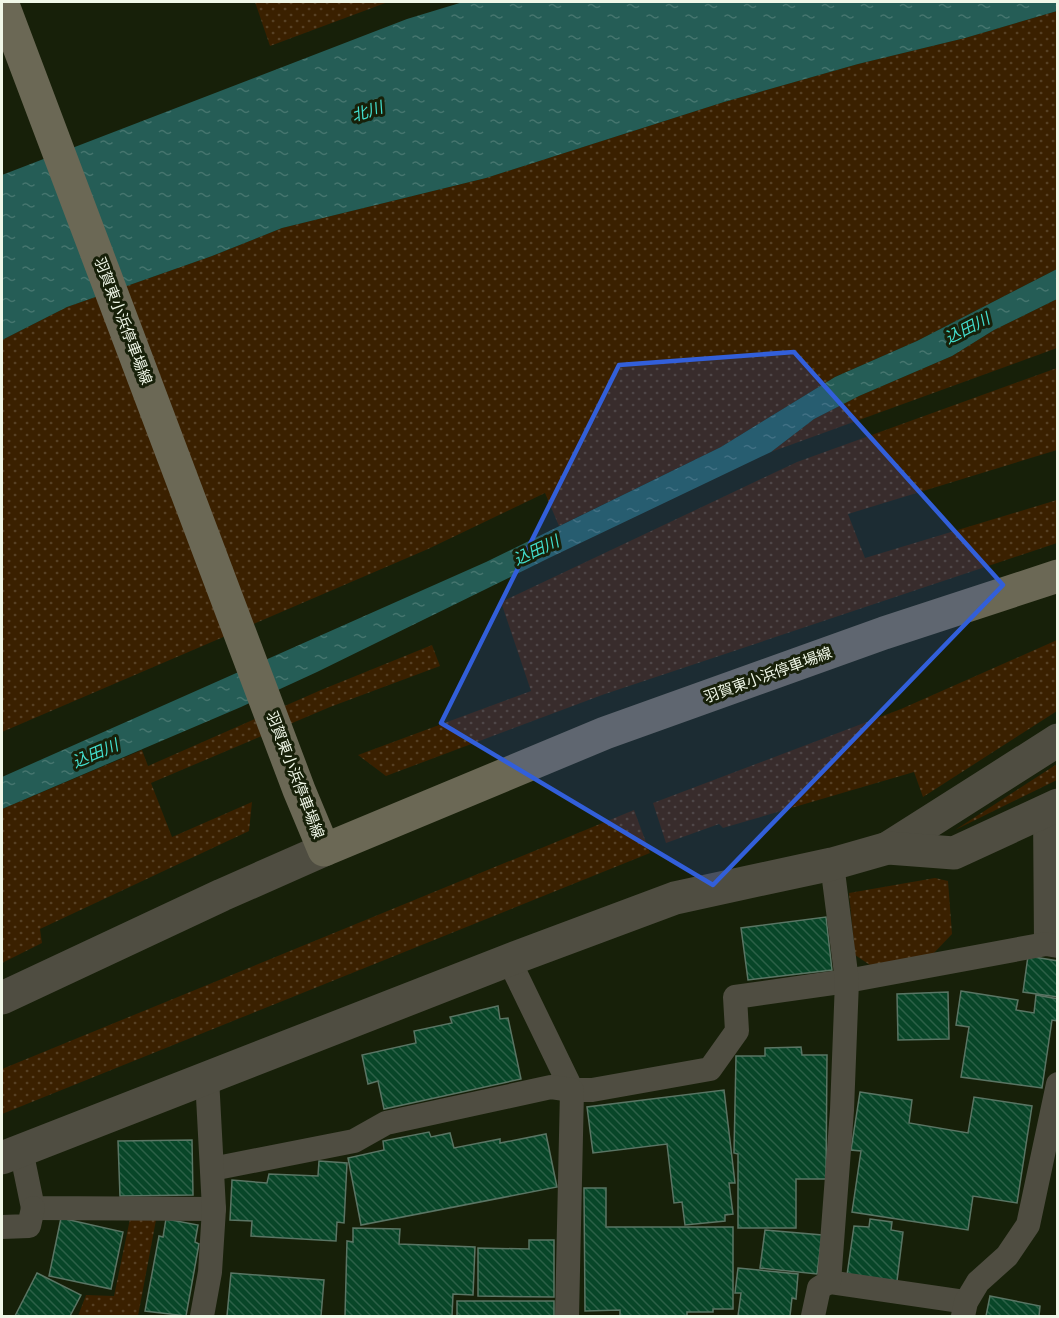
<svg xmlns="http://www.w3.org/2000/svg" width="1059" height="1318" font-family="Montserrat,'Noto Sans JP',sans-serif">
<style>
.grass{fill:url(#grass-dots)}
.water{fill:url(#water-ripples)}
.building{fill:url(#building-back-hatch);stroke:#5a7564;stroke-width:1.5}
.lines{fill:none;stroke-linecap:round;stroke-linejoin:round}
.lane{stroke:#4f4d41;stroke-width:24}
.street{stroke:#4f4d41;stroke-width:33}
.secondary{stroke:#6b6855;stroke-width:33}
.marked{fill:#325fda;fill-opacity:0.2;stroke:#325fda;stroke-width:4.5;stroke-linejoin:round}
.labels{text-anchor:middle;stroke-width:6;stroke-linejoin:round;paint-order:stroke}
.street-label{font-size:15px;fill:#f0f7e8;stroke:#172009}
.water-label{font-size:16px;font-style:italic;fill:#43dfcf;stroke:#172009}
</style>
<defs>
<pattern id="grass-dots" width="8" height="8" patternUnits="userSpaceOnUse" patternTransform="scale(1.5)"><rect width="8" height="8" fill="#3a2000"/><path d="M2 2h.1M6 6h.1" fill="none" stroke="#574125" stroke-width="1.8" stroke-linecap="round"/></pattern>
<pattern id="water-ripples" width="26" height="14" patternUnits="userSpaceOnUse" patternTransform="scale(1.5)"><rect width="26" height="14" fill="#255d56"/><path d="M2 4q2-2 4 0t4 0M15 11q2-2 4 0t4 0" fill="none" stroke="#45756e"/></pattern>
<pattern id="building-back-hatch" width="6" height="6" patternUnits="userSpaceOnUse" patternTransform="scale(1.5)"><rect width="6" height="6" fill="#084628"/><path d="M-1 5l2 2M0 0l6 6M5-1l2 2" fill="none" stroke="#2c6147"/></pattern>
</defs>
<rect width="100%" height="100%" fill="#172009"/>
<g class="grass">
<path d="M255,2H388L270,46Z"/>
<path d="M1057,11V269L917,341L835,377L721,447L559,526L545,493L428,549L2,732V340L67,307L212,256L282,228L486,178L724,102L858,64L965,38Z"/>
<path d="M1057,299V348L771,452L814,419L859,396L952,356L994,330Z"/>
<path d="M1057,368V450L848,514L865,558L1057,500V543L602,695L386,776L358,755L531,691L501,602L797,462Z"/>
<path d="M1057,640V711L923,797L914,772L723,828L719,824L666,843L653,803L901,709Z"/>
<path d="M432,645L440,666L330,707L151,783L172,837L252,802L249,831L40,929L42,943L2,963V809L142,750L148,766L321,690Z"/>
<path d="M1057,764V780L955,830Z"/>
<path d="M634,810L650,853L2,1114V1069Z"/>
<path d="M935,878L948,881L952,934L933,954L870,965L855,955L849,893Z"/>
<path d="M130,1219L156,1220L138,1316H78L86,1295L114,1296Z"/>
</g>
<g class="water">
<path d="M463,2H1057V11L965,38L858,64L724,102L486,178L282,228L212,256L67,307L2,340V175L407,19Z"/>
<path d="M1057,269V299L994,330L952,356L859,396L814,419L771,452L549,558L317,672L241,707L2,809V777L486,562L721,447L835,377L917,341Z"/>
</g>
<g class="building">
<path d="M826,917L832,970L748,980L741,928Z"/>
<path d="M1028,956L1058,961V997L1023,992Z"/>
<path d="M961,991L1018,1000L1016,1010L1034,1013L1036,995L1058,999V1021L1052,1020L1042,1088L961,1077L969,1027L956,1025Z"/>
<path d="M948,992L949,1039L898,1040L897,994Z"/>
<path d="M498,1006L500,1019L508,1018L521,1079L384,1109L378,1081L368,1084L362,1055L416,1043L414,1031L452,1023L450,1017Z"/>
<path d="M801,1047L802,1055H827L826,1179H796V1228H738V1154L734,1153L736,1056H765V1048Z"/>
<path d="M724,1090L735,1183H729L733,1214L725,1215V1221L685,1225L682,1202L674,1203L667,1144L593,1153L587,1107Z"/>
<path d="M860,1092L912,1100L909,1123L968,1133L974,1097L1032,1106L1017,1203L973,1196L968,1230L852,1212L861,1151L851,1150Z"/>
<path d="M429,1132L431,1137L450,1133L454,1148L500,1139V1143L546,1134L557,1187L361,1225L348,1158L384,1150L383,1141Z"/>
<path d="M192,1140L193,1195L120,1196L118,1141Z"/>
<path d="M319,1161L347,1163L344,1223L337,1222L336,1241L251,1236L252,1221L230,1220L232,1180L267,1183L269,1174L318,1176Z"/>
<path d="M584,1188H606V1227H733V1309H713V1312H687V1316H620V1310L585,1311Z"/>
<path d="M61,1218L123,1232L111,1289L49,1276Z"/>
<path d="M166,1219L198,1225L195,1242L199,1244L186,1316L145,1311L159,1236L163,1237Z"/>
<path d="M870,1219L892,1222L891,1230L903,1232L897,1281L847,1275L854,1226L869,1227Z"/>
<path d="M353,1228L400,1229L399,1244L475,1247L473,1295L453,1294L452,1316H345L347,1241L353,1242Z"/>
<path d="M765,1230L822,1235L817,1274L760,1268Z"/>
<path d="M529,1240H554V1297L478,1296V1248L529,1249Z"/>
<path d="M738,1268L798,1274L796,1299L792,1298L790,1316H738L741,1293H735Z"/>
<path d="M37,1273L81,1295L70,1316H15Z"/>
<path d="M231,1273L324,1280L321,1316H227Z"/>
<path d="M990,1296L1040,1306L1039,1316H986Z"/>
<rect x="457" y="1301" width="97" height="15"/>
</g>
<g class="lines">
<g class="lane">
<path d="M1045,811L1046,944"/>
<path d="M509,960L572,1090H592L710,1069L737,1031L735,997L847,981L1046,944L1058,946"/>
<path d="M21,1150L33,1208L214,1209"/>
<path d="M212,1169L354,1141L386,1123L551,1087L572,1090L567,1316"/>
<path d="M2,1227L29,1226L33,1208"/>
<path d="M829,1282L966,1302"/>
<path d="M202,1316L210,1272L214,1209L207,1078"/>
<path d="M813,1316L819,1288L829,1282L842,1110L847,981L832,864"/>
<path d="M963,1316L966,1302L978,1282L1007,1256L1028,1225L1058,1084"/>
</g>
<g class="street">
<path d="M888,848L1058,740"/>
<path d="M2,998L222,895L324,850"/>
<path d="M2,1158L509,960L675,898L832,864L888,848L954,853L1058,805"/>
</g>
<path class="secondary" d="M2,2L299,790L324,850L605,733L884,633L1058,576"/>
</g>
<path class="marked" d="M794,352L1003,585L713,885L441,723L619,365Z"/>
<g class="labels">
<g class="street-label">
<text transform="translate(123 321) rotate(69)" y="5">羽賀東小浜停車場線</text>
<text transform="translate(768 675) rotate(-20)" y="5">羽賀東小浜停車場線</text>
<text transform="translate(295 775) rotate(69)" y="5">羽賀東小浜停車場線</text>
</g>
<g class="water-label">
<text transform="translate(367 111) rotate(-18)" y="6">北川</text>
<text transform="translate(967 328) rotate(-27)" y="6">込田川</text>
<text transform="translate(536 550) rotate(-25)" y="6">込田川</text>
<text transform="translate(95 753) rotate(-23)" y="6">込田川</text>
</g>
</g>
<rect width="1059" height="1318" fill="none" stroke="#f0f7e8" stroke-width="6"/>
</svg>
